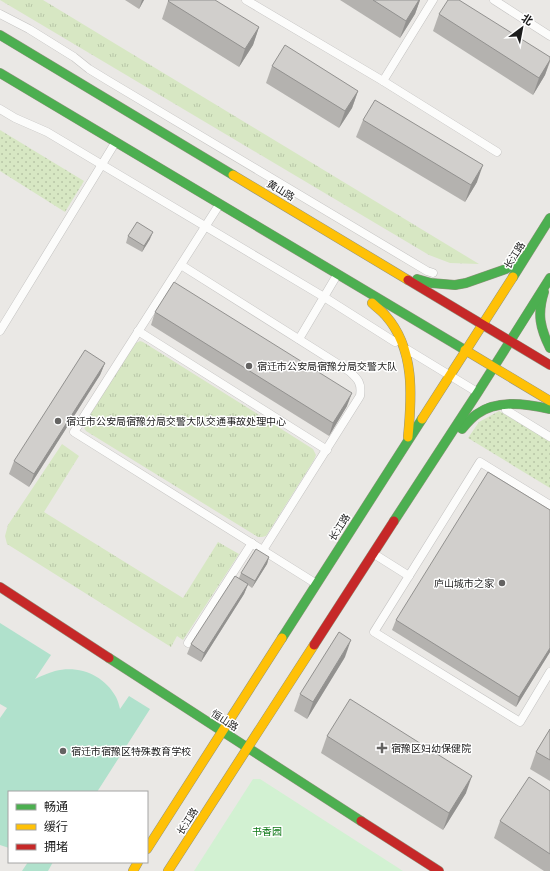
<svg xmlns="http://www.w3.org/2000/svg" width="550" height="871" font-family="Rubik,'Noto Sans SC',sans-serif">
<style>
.grass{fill:url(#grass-tufts)}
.park{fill:#d2f1d2}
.garden{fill:url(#garden-dots)}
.pitch{fill:#b0e1cc}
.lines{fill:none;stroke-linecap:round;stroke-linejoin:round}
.lane-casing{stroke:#c3c2c1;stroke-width:9}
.fast-casing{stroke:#92937e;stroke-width:10}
.slow-casing{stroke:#92937e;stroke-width:10}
.jam-casing{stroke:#92937e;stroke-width:10}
.lane{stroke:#fcfcfb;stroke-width:8}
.fast{stroke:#4caf50;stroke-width:9}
.slow{stroke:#ffc107;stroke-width:9}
.jam{stroke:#c62828;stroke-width:9}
.wall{fill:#b4b2af}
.shaded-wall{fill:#92918f}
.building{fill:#d1cfcc;stroke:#92918f}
.poi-dot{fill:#646362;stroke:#fff;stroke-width:1.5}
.labels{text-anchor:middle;stroke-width:3;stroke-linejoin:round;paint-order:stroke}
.street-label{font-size:10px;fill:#1c1c1c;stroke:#fff}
.poi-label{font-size:10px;fill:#1c1c1c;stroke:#fff;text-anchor:start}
.park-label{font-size:10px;fill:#0d7715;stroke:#fff}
</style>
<defs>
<pattern id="grass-tufts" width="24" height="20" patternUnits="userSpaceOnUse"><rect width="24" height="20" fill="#d7e7c3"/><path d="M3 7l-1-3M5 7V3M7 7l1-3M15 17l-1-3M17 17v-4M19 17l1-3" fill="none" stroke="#b8c6a7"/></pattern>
<pattern id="garden-dots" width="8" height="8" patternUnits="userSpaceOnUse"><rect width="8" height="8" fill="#d7e7c3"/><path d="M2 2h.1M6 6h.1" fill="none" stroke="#b8c6a7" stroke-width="1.8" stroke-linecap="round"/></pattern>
</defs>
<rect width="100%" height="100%" fill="#eae8e5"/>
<g class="grass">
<path d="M0,0H43L479,264L450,263L429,255Z"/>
<path d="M140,341L143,342L313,449L316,455L314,460L266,536L262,537H258L86,431C83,427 84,425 85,421L134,344Z"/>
<path d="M62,444L79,456L44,512L183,598L218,542L239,554L183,640L177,636L171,647L7,544L5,536L8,525Z"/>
</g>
<path class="park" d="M253,779H260L403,871H194Z"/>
<g class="garden">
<path d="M0,130L84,181L65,212L0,171Z"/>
<path d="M499,411L550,441V488L468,438L479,422Z"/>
</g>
<g class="pitch">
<path d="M0,623L51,655L35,679C41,676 48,673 55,671C79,665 104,675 116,697C118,701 119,705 120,709L129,696L150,709L97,792H9V848L0,845V718L7,708L0,704Z"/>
<path d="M28,862H53L48,871H22Z"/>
</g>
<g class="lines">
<defs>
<g id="lane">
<path d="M246,0L383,81L497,152"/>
<path d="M494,0L550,36"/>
<path d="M0,14L29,29L74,57L89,69L107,80L427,271L433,273"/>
<path d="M383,81L433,0"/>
<path d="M0,109L15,118L47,132L324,297L395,342"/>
<path d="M219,205L74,432L315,583"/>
<path d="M181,265L349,371C358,379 362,383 360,396L263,550"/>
<path d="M0,331L115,143"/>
<path d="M138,331L327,450"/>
<path d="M299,339L337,275"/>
<path d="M408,350L477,392"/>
<path d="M506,410L550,437"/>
<path d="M550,505L480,462L374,632L520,722L550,672"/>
<path d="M374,554L409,576"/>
<path d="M188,643L252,543"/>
</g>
<g id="fast">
<path d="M0,35L233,175"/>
<path d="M0,73L465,350"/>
<path d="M513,277L550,218"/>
<path d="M417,279L431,283L455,285L466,283L506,269L524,258"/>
<path d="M544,292C537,314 540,328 550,348"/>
<path d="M462,429C467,423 471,418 477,414C498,399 527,404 550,409"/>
<path d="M394,521L478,392L550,278"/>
<path d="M282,638L422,419"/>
<path d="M109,658L361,821"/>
</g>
<g id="slow">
<path d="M233,175L408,280"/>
<path d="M372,303C376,307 382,311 386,316C415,349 412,396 408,437"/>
<path d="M465,350L550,401"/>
<path d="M422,419L513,277"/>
<path d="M147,849L282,638"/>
<path d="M133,871L138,862"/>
<path d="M168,871L314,645"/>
</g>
<g id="jam">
<path d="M408,280L550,365"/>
<path d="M0,587L109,658"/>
<path d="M314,645L394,521"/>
<path d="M361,821L439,871"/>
</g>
</defs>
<use href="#lane" class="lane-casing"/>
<use href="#fast" class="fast-casing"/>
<use href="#slow" class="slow-casing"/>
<use href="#jam" class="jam-casing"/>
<use href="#lane" class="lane"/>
<use href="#fast" class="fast"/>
<use href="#slow" class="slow"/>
<use href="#jam" class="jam"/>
</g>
<g class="wall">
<path d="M125,0H144L139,9Z"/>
<path d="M340,0H420L415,14L400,38Z"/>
<path d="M168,1L259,27L253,45L239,67L162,19Z"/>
<path d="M439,14L550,57V62L545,75L533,95L433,31Z"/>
<path d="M272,66L358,91L352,108L339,128L266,83Z"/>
<path d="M363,120L477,182L465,202L356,137Z"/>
<path d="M128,236L150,239L142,252L126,243Z"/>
<path d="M155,312L347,406L329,436L151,325Z"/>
<path d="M105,363L100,375L29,487L9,474L14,461Z"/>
<path d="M550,510V652L516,707L392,630L396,620Z"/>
<path d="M269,557L267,564L252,588L248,585L244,594L201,662L187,654L191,644L239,578L241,573Z"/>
<path d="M345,657L307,719L294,711L300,694Z"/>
<path d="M550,729V781L530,769L536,752Z"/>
<path d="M327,736L466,793L443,830L321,753Z"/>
<path d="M550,791V871H544L494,838L500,821Z"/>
</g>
<g class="shaded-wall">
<path d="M142,0H144L139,9Z"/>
<path d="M419,0H420L415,14L400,38L406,21Z"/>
<path d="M259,27L253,45L239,67L245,49Z"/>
<path d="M550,60L545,75L533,95L539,78Z"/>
<path d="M358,91L352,108L339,128L345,111Z"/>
<path d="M483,165L477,182L465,202L471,185Z"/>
<path d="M153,232L150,239L142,252L144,246Z"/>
<path d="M105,363L100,375L29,487L34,474Z"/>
<path d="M352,393L347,406L329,436L333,423Z"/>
<path d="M269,557L267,564L252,588L255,581Z"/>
<path d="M248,584L244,594L201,662L204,653Z"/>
<path d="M351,640L345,657L307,719L313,702Z"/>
<path d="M550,648V652L516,707L519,697Z"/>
<path d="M472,776L466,793L443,830L449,813Z"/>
</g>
<g class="building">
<path d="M169,0H215L259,27L245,49L168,1Z"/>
<path d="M373,0H419L406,21Z"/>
<path d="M448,0H459L550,57V60L539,78L439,14Z"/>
<path d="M285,45L358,91L345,111L272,66Z"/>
<path d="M375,100L483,165L471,185L363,120Z"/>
<path d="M137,222L153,232L144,246L128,236Z"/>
<path d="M174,282L352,393L333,423L155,312Z"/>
<path d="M85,350L105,363L34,474L14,461Z"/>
<path d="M488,472L550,510V648L519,697L396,620Z"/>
<path d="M256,549L269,557L255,581L241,573Z"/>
<path d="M235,576L248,584L204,653L191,644Z"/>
<path d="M339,632L351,640L313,702L300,694Z"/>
<path d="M350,699L472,776L449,813L327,736Z"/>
<path d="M550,729V760L536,752Z"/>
<path d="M529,777L550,791V854L500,821Z"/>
</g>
<g class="poi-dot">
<circle cx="249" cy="366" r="4"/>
<circle cx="58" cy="421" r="4"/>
<circle cx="502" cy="583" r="4"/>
<path d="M380 742h4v4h4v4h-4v4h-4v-4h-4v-4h4z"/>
<circle cx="63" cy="751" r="4"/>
</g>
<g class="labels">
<g class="street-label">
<text transform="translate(281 190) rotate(31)" y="4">黄山路</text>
<text transform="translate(514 255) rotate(-58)" y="4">长江路</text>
<text transform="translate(339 527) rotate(-57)" y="4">长江路</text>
<text transform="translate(225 720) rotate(33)" y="4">恒山路</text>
<text transform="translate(187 821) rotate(-57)" y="4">长江路</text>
</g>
<g class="poi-label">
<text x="257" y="370">宿迁市公安局宿豫分局交警大队</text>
<text x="66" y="425">宿迁市公安局宿豫分局交警大队交通事故处理中心</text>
<text x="494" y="587" text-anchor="end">庐山城市之家</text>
<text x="391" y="752">宿豫区妇幼保健院</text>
<text x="71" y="755">宿迁市宿豫区特殊教育学校</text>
</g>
<g class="park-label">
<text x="267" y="835">书香园</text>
</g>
</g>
<rect x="8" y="791" width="140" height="72" fill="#ffffff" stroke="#a4a4a4"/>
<rect x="16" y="804" width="20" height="6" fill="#4caf50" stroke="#a4a4a4"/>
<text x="44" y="811" font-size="12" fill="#1c1c1c">畅通</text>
<rect x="16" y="824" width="20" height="6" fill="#ffc107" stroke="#a4a4a4"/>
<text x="44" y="831" font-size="12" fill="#1c1c1c">缓行</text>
<rect x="16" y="844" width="20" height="6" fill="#c62828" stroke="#a4a4a4"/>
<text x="44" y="851" font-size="12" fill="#1c1c1c">拥堵</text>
<g transform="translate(522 28) rotate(32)" stroke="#ffffff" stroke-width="3" paint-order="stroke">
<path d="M0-3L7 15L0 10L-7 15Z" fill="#1c1c1c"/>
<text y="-6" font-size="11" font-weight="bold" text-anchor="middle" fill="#1c1c1c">北</text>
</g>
</svg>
